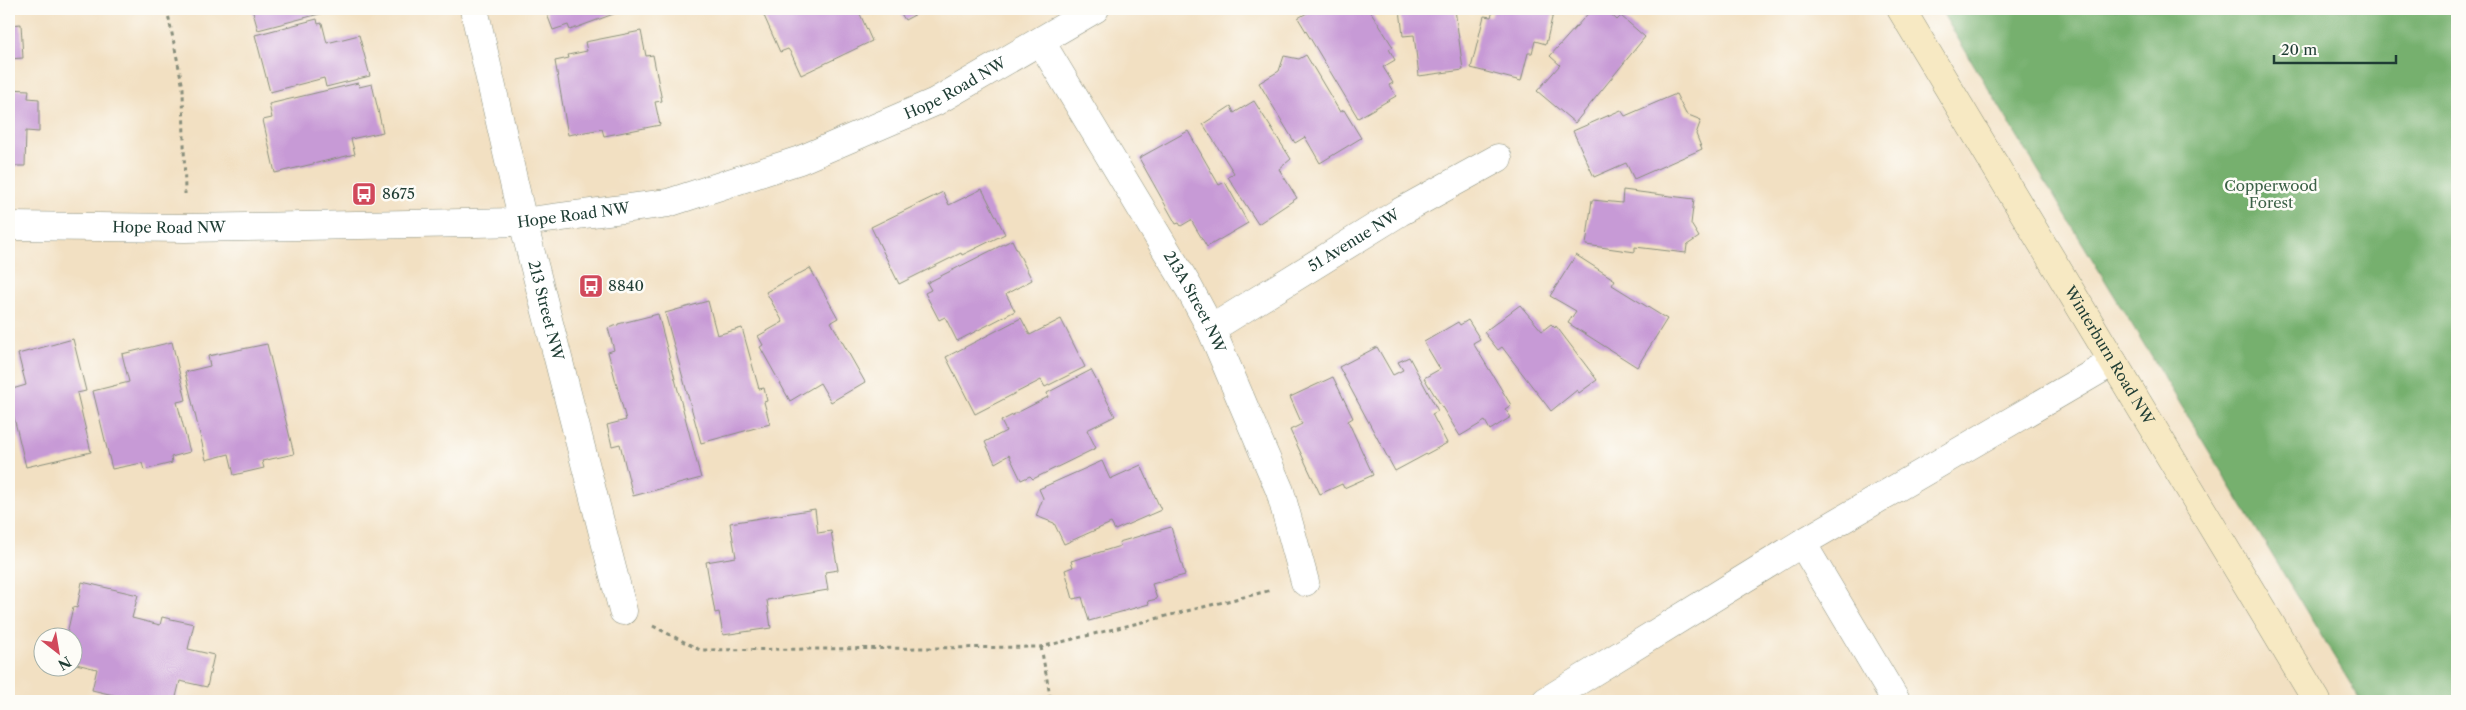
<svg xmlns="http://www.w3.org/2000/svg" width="2466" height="710" font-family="'Libre Caslon Text',serif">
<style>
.forest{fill:#76b06e;stroke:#4a7651}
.building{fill:#c79ad6}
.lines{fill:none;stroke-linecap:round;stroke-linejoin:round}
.minor-casing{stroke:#888e7b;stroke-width:29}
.tertiary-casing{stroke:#888e7b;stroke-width:29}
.secondary-casing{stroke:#888e7b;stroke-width:29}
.path{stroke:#888e7b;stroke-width:3;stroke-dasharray:4 4;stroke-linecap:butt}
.minor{stroke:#fff;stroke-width:28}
.tertiary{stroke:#fff;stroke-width:28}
.secondary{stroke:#f7e9c3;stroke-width:28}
.labels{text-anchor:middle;stroke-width:5;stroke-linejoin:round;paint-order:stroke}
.street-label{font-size:15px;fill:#1f3d34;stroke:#fdfcf7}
.park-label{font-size:15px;fill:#3c6147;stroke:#fdfcf7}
.poi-label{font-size:15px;fill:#1f3d34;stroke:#fdfcf7;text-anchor:start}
</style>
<rect width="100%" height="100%" fill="#fdfcf7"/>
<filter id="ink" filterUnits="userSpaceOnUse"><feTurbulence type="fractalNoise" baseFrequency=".02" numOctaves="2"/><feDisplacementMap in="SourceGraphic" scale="10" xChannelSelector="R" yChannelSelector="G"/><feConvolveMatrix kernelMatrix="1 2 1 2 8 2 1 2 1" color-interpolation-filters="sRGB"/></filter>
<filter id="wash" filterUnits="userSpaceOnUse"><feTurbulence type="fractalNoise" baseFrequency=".0096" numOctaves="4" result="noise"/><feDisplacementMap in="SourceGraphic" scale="20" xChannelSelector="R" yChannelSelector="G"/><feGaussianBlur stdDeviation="1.12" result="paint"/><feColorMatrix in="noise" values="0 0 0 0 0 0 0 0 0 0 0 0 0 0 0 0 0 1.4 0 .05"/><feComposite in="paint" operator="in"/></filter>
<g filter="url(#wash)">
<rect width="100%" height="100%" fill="#f2e0c2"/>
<path class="forest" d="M1940,9H2457V701H2361Z"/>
<g id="blocks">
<g class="building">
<path d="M252,9H322L323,13L258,30Z"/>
<path d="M545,9H627L570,30L568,25L553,30Z"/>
<path d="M761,9H870L860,14L872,41L801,75L791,53L788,49L780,52Z"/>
<path d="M898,9H926L905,20Z"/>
<path d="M1314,9H1369L1393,47L1389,49L1395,60L1383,67L1393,83L1389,85L1396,96L1358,118L1298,18Z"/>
<path d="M1400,9H1455L1463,70L1419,76L1414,35L1403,36Z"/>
<path d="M1494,9H1554L1546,44L1535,41L1532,53H1528L1521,81L1471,68L1484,16L1491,17Z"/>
<path d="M1592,9H1605L1617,20L1621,16L1645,37L1575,123L1537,91L1560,65L1550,56Z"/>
<path d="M317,19L318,24L322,23L327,43L359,35L370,76L326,87L324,78L270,92L255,35Z"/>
<path d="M21,24L23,58L9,59V25Z"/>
<path d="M641,31L646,56L653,55L662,101L655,102L660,125L604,136L602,129L568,135L555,61L569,58L568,55L587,51L585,42Z"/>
<path d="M1306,55L1340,112L1344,110L1361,138L1320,163L1305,137L1295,143L1259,83L1279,71L1284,56L1299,59Z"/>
<path d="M358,83L359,87L372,84L383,132L351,139L355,154L275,173L263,120L272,118L269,104Z"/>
<path d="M9,89L29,90L28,98L39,99V132L26,131L25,166H9Z"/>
<path d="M1676,94L1686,114L1701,120L1696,134L1702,149L1634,179L1626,163L1594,177L1573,131L1621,110L1625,116Z"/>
<path d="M1254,101L1291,159L1279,169L1297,198L1258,224L1228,177L1234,173L1203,124L1231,106L1234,113Z"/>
<path d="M1188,131L1219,185L1225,182L1248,223L1207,247L1191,220L1181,226L1179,223L1176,224L1139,158Z"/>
<path d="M982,189L1005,234L962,255L961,253L899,284L871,227L943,192L949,205Z"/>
<path d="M1623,190L1694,199L1691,224L1699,237L1687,245L1686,253L1635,247V252L1586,245L1592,200L1622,203Z"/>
<path d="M1012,240L1032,280L1006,294L1015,311L957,341L945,317L939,320L925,293L931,290L927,283Z"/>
<path d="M1576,255L1615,280L1612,285L1667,319L1637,367L1568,323L1576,311L1550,296Z"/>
<path d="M810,268L838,318L831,322L865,382L831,402L820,383L790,401L760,347L763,345L758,336L783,322L766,292Z"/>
<path d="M708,301L717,335L742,328L759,389L764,388L767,401L764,402L770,424L701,443L665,313Z"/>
<path d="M1520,305L1542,331L1551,324L1555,328L1556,326L1597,380L1579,393L1577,390L1551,411L1502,347L1498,350L1484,332Z"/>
<path d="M658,314L701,478L633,496L620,444L612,446L607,425L626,420L608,352L614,350L608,328L618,325V324Z"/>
<path d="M1021,318L1030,335L1061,319L1085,367L1045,387L1041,380L975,414L946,357Z"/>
<path d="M1468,320L1480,339L1473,343L1511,405L1505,409L1511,417L1490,430L1485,421L1460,436L1424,378L1440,369L1424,342L1458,322L1460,325Z"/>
<path d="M73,339L86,391L77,393L91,452L26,467L9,397V390L26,385L18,354Z"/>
<path d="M172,342L186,400L177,402L190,452L171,457L172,463L144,470L142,463L112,469L93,391L129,382L122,354Z"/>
<path d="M267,344L294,454L262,461L264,468L234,475L229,454L206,460L185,372L210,366L208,356Z"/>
<path d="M1377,347L1393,375L1403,370L1398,362L1409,357L1438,411L1432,414L1447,443L1395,471L1339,367Z"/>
<path d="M1091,370L1115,416L1087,430L1096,448L1033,479L1030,476L1021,480L1009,455L995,463L985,442L1006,431L1001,421L1048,397L1047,393Z"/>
<path d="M1333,377L1353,418L1348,421L1373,475L1344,488L1342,484L1320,494L1290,430L1302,424L1290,397Z"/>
<path d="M1102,461L1110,479L1141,465L1161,510L1115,530L1111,523L1064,544L1054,523L1036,516L1043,498L1039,489Z"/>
<path d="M815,509L818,533L831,531L838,570L825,572L828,590L767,600L771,628L723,635L719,612L715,613L706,562L736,557L730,523Z"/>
<path d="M1171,527L1185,575L1152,584L1157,599L1148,601L1149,604L1089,621L1082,597L1073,599L1065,570L1073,567L1071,561L1120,546L1119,542Z"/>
<path d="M82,582L138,595L132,618L160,625L162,617L194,624L188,649L214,655L207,687L180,681L175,701H139L92,690L97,669L72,663V638H66L73,607L77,608Z"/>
</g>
</g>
</g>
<g filter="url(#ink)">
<use href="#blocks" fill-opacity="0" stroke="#888e7b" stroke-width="1"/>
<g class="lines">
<defs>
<g id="minor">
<path id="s1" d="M474,9L523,222L623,611"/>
<path id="s2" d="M1041,42L1189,288L1211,329L1280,491L1305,582"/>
<path id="s3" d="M1211,329L1400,212L1498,158"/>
<path d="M1802,543L1896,701"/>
<path d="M1546,701L1802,543L2113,362"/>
</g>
<g id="tertiary">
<path id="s4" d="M9,226L185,228L523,222L668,203L800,160L935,102L1095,9"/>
</g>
<g id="secondary">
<path id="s5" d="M1901,9L2317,701"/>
</g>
</defs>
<use href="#minor" class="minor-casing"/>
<use href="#tertiary" class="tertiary-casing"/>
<use href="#secondary" class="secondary-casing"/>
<g class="path">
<path d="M167,9L183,88L185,194"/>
<path d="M653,626L700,650L1041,647L1272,590"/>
<path d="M1041,647L1051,701"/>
</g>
<use href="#minor" class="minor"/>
<use href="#tertiary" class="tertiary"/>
<use href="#secondary" class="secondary"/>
</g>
</g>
<defs>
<symbol id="bus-square" viewBox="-11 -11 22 22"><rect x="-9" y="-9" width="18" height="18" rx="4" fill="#d1495b" stroke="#fdfcf7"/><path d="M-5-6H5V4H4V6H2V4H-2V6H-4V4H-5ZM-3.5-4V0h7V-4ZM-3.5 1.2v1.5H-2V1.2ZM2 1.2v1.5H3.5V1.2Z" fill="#fff"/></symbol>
</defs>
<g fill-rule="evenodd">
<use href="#bus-square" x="350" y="180" width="28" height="28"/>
<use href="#bus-square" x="577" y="272" width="28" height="28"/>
</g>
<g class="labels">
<g class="street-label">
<text dy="5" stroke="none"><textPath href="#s4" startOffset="970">Hope Road NW</textPath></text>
<text dy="5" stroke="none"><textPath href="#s4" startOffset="565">Hope Road NW</textPath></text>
<text dy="5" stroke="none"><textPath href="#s4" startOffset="160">Hope Road NW</textPath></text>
<text dy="5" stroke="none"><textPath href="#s3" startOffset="168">51 Avenue NW</textPath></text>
<text dy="5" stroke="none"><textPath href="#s2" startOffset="302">213A Street NW</textPath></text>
<text dy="5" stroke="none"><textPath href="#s1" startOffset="310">213 Street NW</textPath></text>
<text dy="5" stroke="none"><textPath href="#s5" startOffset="404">Winterburn Road NW</textPath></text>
</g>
<g class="park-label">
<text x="2271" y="191">Copperwood<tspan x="2271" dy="17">Forest</tspan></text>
</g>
<g class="poi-label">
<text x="382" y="199">8675</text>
<text x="608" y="291">8840</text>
</g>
</g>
<rect width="2466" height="710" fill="none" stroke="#fdfcf7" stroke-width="30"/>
<g transform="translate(58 652) rotate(149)"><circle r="24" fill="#fdfcf7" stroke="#a4b0a9"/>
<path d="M0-4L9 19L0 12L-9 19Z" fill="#d1495b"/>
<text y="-8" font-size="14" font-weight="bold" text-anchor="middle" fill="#1f3d34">N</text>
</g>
<path d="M2274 55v8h122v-8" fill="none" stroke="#1f3d34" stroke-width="2.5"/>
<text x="2281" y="55" font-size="15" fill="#1f3d34" stroke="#fdfcf7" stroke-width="4" paint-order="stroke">20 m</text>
</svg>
